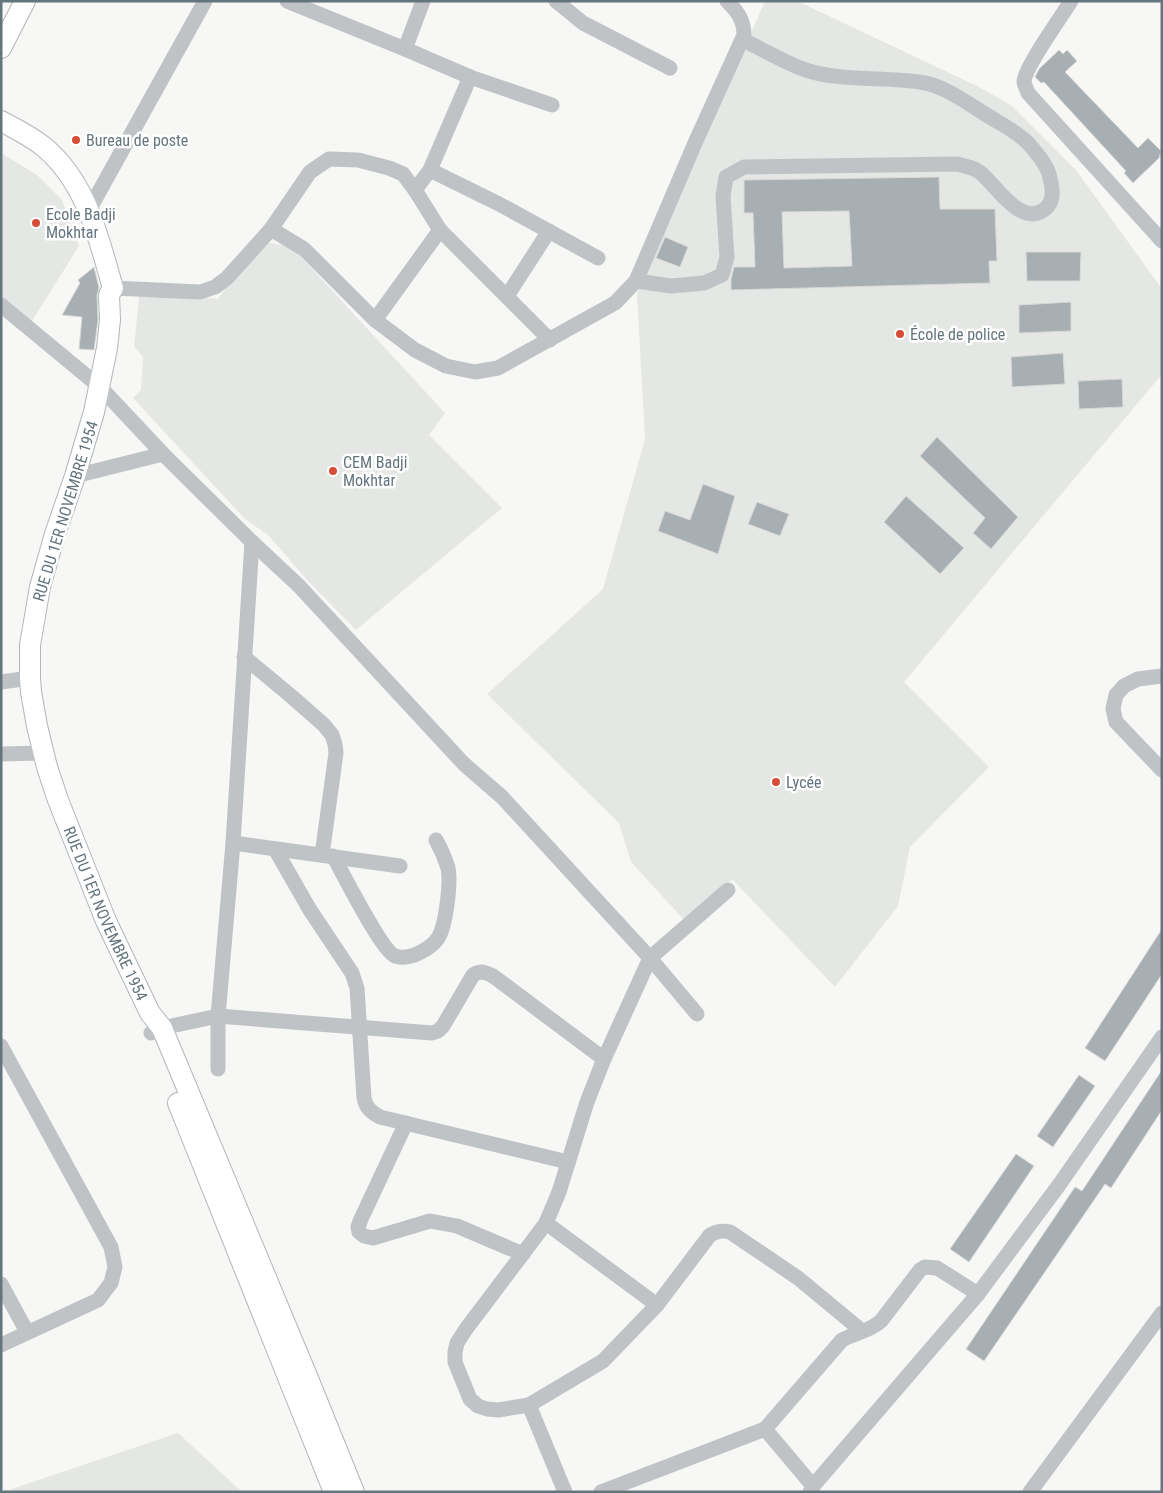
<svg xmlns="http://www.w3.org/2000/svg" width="1163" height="1493" font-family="'Roboto Condensed',sans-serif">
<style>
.built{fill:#e5e7e5}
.building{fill:#a7afb3;stroke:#d9d9d7;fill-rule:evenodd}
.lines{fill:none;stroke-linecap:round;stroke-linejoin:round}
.major-casing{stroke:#b0b6b9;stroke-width:22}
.minor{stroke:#bfc3c6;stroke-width:15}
.major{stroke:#fff;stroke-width:20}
.poi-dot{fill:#d54d36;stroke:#fff;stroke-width:2}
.labels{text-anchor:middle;stroke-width:5;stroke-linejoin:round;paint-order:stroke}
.poi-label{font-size:16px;fill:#65757d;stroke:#fff;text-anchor:start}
.street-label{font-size:16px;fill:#65757d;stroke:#fff}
</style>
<rect width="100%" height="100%" fill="#f7f7f5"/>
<g class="built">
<path d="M765,1H797L977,86L1011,105L1076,170L1162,289V374L904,682L989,767L910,847L898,906L835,987L732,879L687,923L631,862L619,823L487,694L603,589L645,439L637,294Z"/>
<path d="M1,153L37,175L62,200L79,246L30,324L1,301Z"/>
<path d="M259,241L292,247L445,413L429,435L502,508L356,630L310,583L268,535L245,519L133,398L141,390L143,357L134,346L140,290L218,299Z"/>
<path d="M178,1433L242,1492H3Z"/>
</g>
<g class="building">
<path d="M1059,50L1063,54L1067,50L1077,61L1065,72L1138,148L1148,138L1161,151L1159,158L1133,183L1124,173L1126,171L1044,82L1041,83L1035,77L1039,69Z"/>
<path d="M939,177L940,209H995L997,261H989L990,283L731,290V279L734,267H755L753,213H744V180ZM849,211L852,266L784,268L782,212Z"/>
<path d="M665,237L688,247L680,267L656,258Z"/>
<path d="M1026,252H1081L1080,281H1027Z"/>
<path d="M94,267L99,288L97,295L98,320L94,350L79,349L82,317L62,315L80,283L78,280Z"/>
<path d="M1071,302V331L1019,333V305Z"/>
<path d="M1063,353L1065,384L1012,387L1011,357Z"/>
<path d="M1122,379L1123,407L1079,409L1078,381Z"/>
<path d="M937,437L1018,517L991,549L973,533L985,518L920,456Z"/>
<path d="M703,484L735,496L718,554L658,531L665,511L690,520Z"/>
<path d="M906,496L964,548L940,574L884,522Z"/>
<path d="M757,502L789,514L780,536L748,524Z"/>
<path d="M1162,929V974L1105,1061L1085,1048Z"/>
<path d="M1162,1070V1110L1111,1188L1105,1184L984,1361L966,1349L1075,1187L1082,1191Z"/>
<path d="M1079,1075L1095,1086L1053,1147L1037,1136Z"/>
<path d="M1016,1154L1034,1166L969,1262L950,1249Z"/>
</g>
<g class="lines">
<defs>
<g id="major">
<path d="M1,48L25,1"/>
<path id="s1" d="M1,121C16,129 32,137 44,147C87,183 98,237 113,288L109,295L110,320L107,348L94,412L75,476L55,534L40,587L30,645V678L31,692L37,726L47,767L58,800L106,921L150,1013L162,1028L307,1376L354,1492"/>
<path d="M178,1103L334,1492"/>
</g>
</defs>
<use href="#major" class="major-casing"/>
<g class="minor">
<path d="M287,1L405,49L470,77L552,105"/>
<path d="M556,1L583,23L670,68"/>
<path d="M1071,1C1062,16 1024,68 1024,82C1025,86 1027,90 1028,93L1162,241"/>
<path d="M405,49L423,1"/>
<path d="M430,170L499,204L598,258"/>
<path d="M415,190L440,230L550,340"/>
<path d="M89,210L205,1"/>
<path d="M271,229L304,249L375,320L415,350L446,366L475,372L498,368L615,303L636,281L695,143L744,35C744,20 737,11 727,1"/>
<path d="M636,281L671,286L704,283L722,275L727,257L723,196L726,177L744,167L957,164C965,166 976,168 982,174C996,186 1022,228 1045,209C1056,200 1052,186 1049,174C1046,163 1035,151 1028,143C1017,132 1003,125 990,117C968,104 945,85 919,82C885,77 842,81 809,71C790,66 766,51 747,42H742"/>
<path d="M113,288L200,292L215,287L227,278L271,229L310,172L329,159L358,160L389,168L403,174L415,190L430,170L470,77"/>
<path d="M507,296L549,231"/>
<path d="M1,305L100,387L163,454L252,542L233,843L218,1016V1069"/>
<path d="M375,320L440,230"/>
<path d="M75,476L163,454"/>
<path d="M252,542L299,586L464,764L502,797L650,958L697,1014"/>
<path d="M244,657L291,696L324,725L332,735L335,744L336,753L322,855"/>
<path d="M1162,676L1138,679L1124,686L1116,695L1113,709L1116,722L1162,770"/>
<path d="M1,682L30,678"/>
<path d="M1,754L43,753"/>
<path d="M233,843L400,866"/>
<path d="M275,849L310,910L352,973L357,988L364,1098C366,1108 371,1112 380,1117L568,1162"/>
<path d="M333,856C343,873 381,950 395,956C403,959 414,956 421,952C427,949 434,944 438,938C446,926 451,882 448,868C445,858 441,849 436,840"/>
<path d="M728,890L650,958L604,1059L587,1102L559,1192L546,1223L466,1329L457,1343L455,1352V1362L470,1399L478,1406L487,1409L498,1410L529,1405L603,1361L657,1305L710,1235C717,1231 722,1230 730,1232L798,1278L862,1331"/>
<path d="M151,1033L162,1028L218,1016L432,1033L438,1031L443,1026L473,975C481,970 485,972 493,976L604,1059"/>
<path d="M1,1046L111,1247L115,1267L111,1283L98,1300L1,1345"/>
<path d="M406,1123L361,1219L358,1227L359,1232L364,1236L373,1238L430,1221L457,1226L523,1254"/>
<path d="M546,1223L657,1305"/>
<path d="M1,1284L27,1332"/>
<path d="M529,1405L565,1492"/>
<path d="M765,1429L813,1486L810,1492"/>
<path d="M813,1486L978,1294"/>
<path d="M601,1492L765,1429L842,1340C855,1333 870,1331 881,1321L920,1270L925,1267L937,1268L978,1294L1059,1185L1162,1037"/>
<path d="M1030,1492L1162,1313"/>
</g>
<use href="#major" class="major"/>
</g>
<g class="poi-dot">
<circle cx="76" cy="140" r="5"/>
<circle cx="36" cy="223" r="5"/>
<circle cx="900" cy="334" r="5"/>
<circle cx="333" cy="471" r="5"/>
<circle cx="776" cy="782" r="5"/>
</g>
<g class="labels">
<g class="poi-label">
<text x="86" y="146">Bureau de poste</text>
<text x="46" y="220">Ecole Badji<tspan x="46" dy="18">Mokhtar</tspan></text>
<text x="910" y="340">École de police</text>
<text x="343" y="468">CEM Badji<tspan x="343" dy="18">Mokhtar</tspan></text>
<text x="786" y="788">Lycée</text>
</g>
<g class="street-label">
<text transform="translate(65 511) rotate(-73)" y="6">RUE DU 1ER NOVEMBRE 1954</text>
<text dy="6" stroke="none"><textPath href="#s1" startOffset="860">RUE DU 1ER NOVEMBRE 1954</textPath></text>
</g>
</g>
<rect width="1163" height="1493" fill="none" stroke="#65757d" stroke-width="5"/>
</svg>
